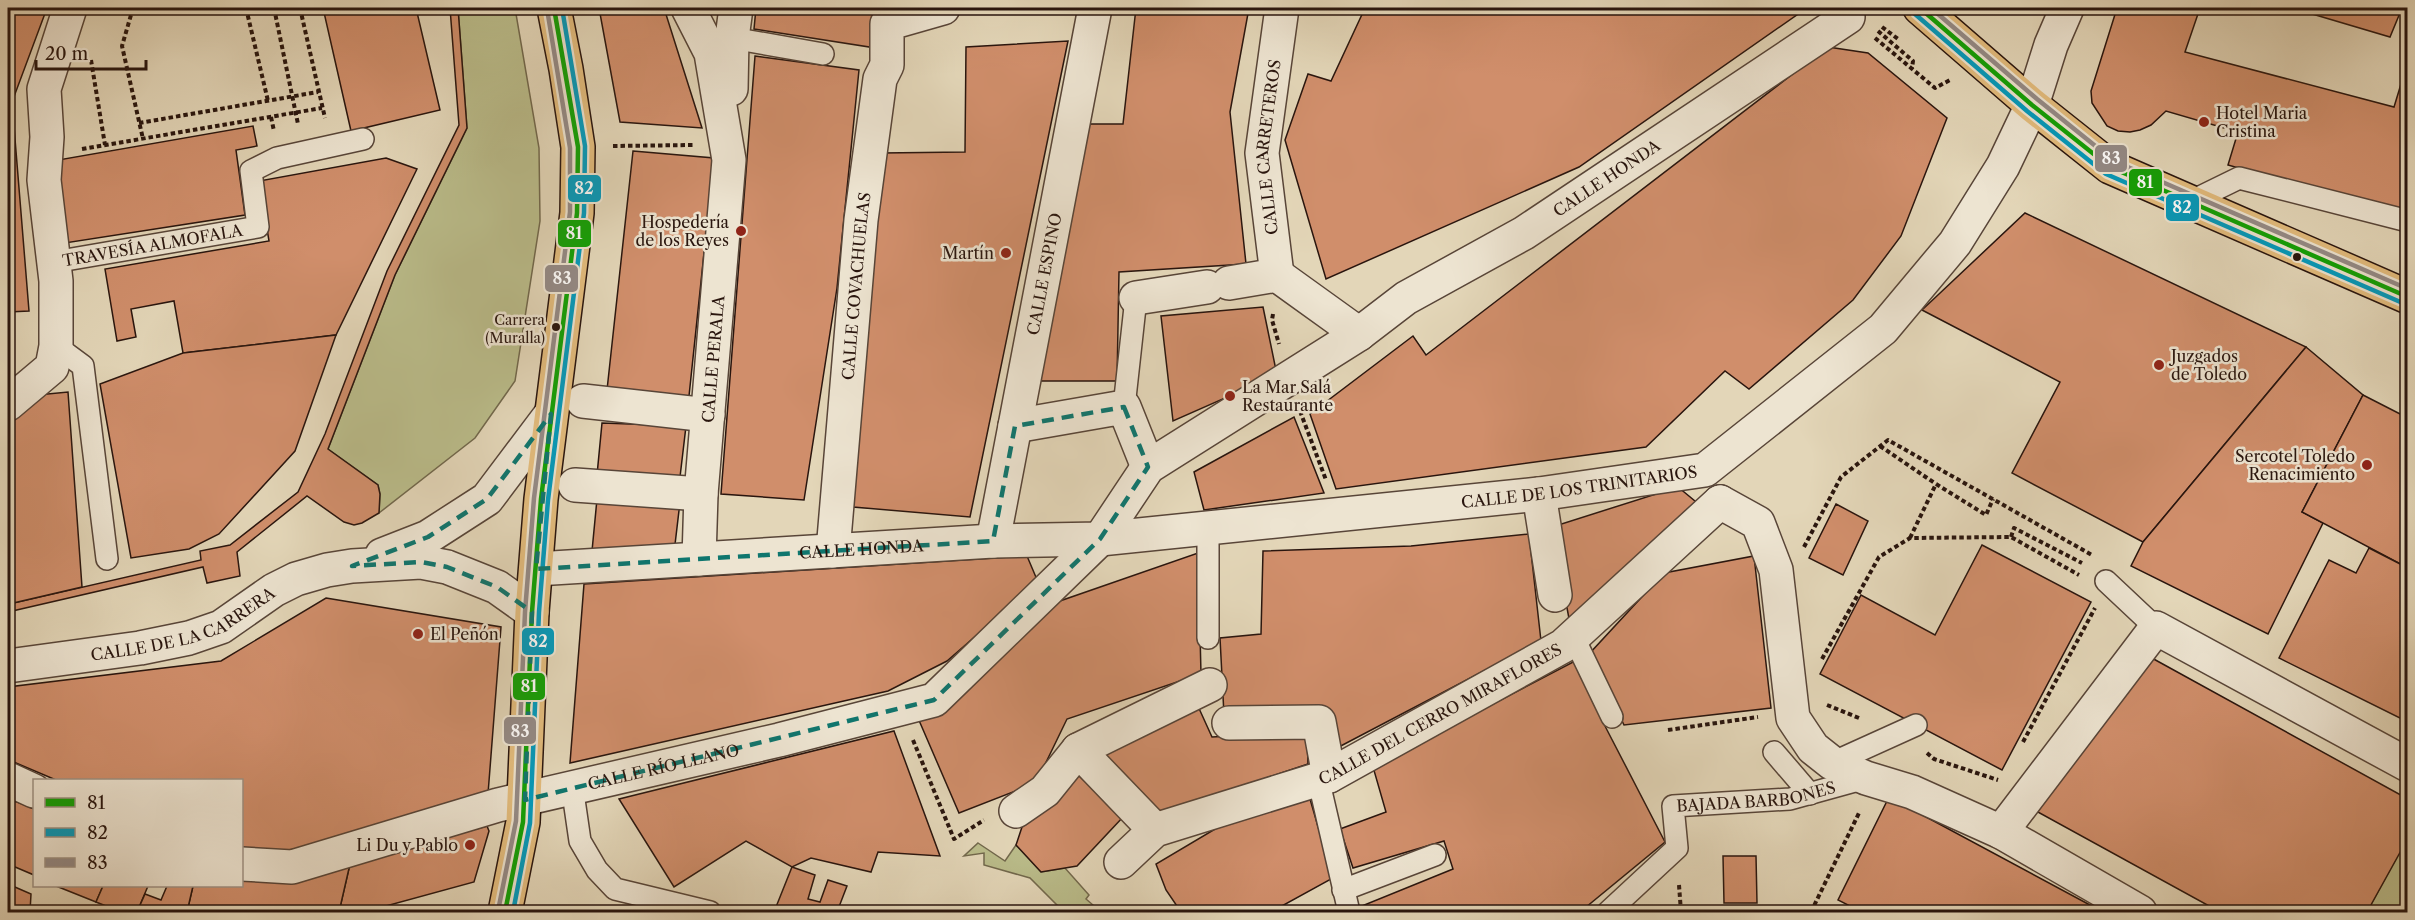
<svg xmlns="http://www.w3.org/2000/svg" width="2415" height="920" font-family="'Libre Caslon Text',serif">
<style>
.green{fill:#babc8a;stroke:#72684c;stroke-width:1.5}
.building{fill:#d08e6b;stroke:#29150e;stroke-width:1.5}
.lines{fill:none;stroke-linecap:round;stroke-linejoin:round}
.lane-casing{stroke:#584538;stroke-width:24}
.street-casing{stroke:#584538;stroke-width:36}
.primary-casing{stroke:#29150e;stroke-width:36}
.path{stroke:#29150e;stroke-width:4;stroke-dasharray:4.5 3;stroke-linecap:butt}
.lane{stroke:#ede4d1;stroke-width:21}
.street{stroke:#ede4d1;stroke-width:33}
.primary{stroke:#e2bb7c;stroke-width:33}
.bus-1-casing{stroke:#ede4d1;stroke-width:9}
.bus-2-casing{stroke:#ede4d1;stroke-width:9}
.bus-3-casing{stroke:#ede4d1;stroke-width:9}
.bus-1{stroke:#12a106;stroke-width:4.5}
.bus-2{stroke:#049abb;stroke-width:4.5}
.bus-3{stroke:#948a86;stroke-width:4.5}
.marked{fill:none;stroke:#0f766e;stroke-width:4.5;stroke-dasharray:12 8;stroke-linejoin:round}
.poi-dot{fill:#8f2418;stroke:#ede4d1;stroke-width:2}
.bus-dot{fill:#29150e;stroke:#ede4d1;stroke-width:2}
.labels{text-anchor:middle;stroke-width:5;stroke-linejoin:round;paint-order:stroke}
.bus-label{font-size:14px;fill:#29150e;stroke:#ede4d1;text-anchor:end}
.poi-label{font-size:16px;fill:#29150e;stroke:#ede4d1;text-anchor:start}
.street-label{font-size:16px;fill:#29150e;stroke:#ede4d1}
.line-badge{stroke:#ede4d1;stroke-width:2}
.badge-label{font-size:16px;text-anchor:middle;font-weight:bold;fill:#fff}
</style>
<rect width="100%" height="100%" fill="#e3d6b8"/>
<filter id="stains"><feTurbulence type="fractalNoise" baseFrequency=".00333" numOctaves="4"/><feColorMatrix values="0 0 0 0 .2 0 0 0 0 .09 0 0 0 0 .02 0 0 0 .5 -.17"/></filter>
<radialGradient id="worn" r=".72"><stop offset=".6" stop-color="#630" stop-opacity="0"/><stop offset="1" stop-color="#630" stop-opacity=".3"/></radialGradient>
<g class="green">
<path d="M458,8H515L539,148L540,221L515,381L475,438L379,513L380,494L378,485L328,449L395,275L467,128Z"/>
<path d="M2407,838V912H2367Z"/>
<path d="M978,843L1005,861L1016,845L1041,872L1065,868L1089,895L1086,899L1101,912H1069L1061,909L1030,878L984,865V853L964,856Z"/>
</g>
<g class="building">
<path d="M8,8H47L12,102L29,311L8,312Z"/>
<path d="M323,8H416L440,110L351,131Z"/>
<path d="M450,8H458L467,128L395,275L328,449L378,485L380,494L379,513L362,523L354,525L344,522L307,496L237,552L240,576L207,583L203,567L8,612L9,604L201,560L200,551L230,545L298,492L325,434L387,271L459,125Z"/>
<path d="M599,8H664L702,128L620,122Z"/>
<path d="M756,8H876V48L754,29Z"/>
<path d="M1136,8H1249L1230,112L1246,264L1119,272L1117,381H1039L1087,124H1123Z"/>
<path d="M1365,8H1802L1801,12L1579,167L1326,279L1285,140L1308,74L1331,81Z"/>
<path d="M2117,8H2200L2185,52L2394,107L2408,61V216L2228,165L2238,132L2166,111L2151,125L2140,130L2130,132L2118,131L2107,126L2092,103L2091,91Z"/>
<path d="M2292,8H2402L2390,37Z"/>
<path d="M1068,41L970,517L853,507L881,153L965,152L966,47Z"/>
<path d="M1828,47L1868,53L1947,118L1901,236L1853,300L1749,389L1725,371L1646,447L1336,489L1310,414L1413,336L1426,355Z"/>
<path d="M755,56L859,70L837,288L804,500L721,494Z"/>
<path d="M253,126L257,146L236,150L245,215L65,243L58,160Z"/>
<path d="M633,151L714,158L689,396L607,390Z"/>
<path d="M386,158L417,169L336,335L183,353L174,301L131,309L136,337L117,341L105,269L269,241L259,181Z"/>
<path d="M2025,213L2306,347L2143,542L2012,473L2060,382L1922,310Z"/>
<path d="M1263,307L1277,375L1173,421L1161,316Z"/>
<path d="M336,335L295,451L219,534L189,549L131,558L100,384L183,353Z"/>
<path d="M2306,347L2363,395L2302,512L2323,523L2268,634L2131,566L2143,542Z"/>
<path d="M68,392L82,587L9,604L8,427L27,396Z"/>
<path d="M2363,395L2408,418V568L2302,512Z"/>
<path d="M1294,417L1324,493L1204,510L1194,472Z"/>
<path d="M602,423L686,426L680,477L597,475Z"/>
<path d="M1678,487L1701,506L1570,624L1552,527Z"/>
<path d="M597,499L680,502L674,553L592,551Z"/>
<path d="M1836,504L1868,521L1843,575L1809,558Z"/>
<path d="M1529,534L1541,641L1335,749L1332,714L1224,715L1220,638L1261,634L1263,551L1411,546Z"/>
<path d="M1982,545L2091,602L2002,770L1820,674L1861,595L1935,635Z"/>
<path d="M2369,548L2408,568V722L2279,658L2329,560L2356,573Z"/>
<path d="M1198,553L1201,674L1067,719L1036,783L959,813L918,718L1057,602Z"/>
<path d="M1027,556L1038,582L947,661L888,691L570,763L584,584Z"/>
<path d="M1754,556L1771,708L1624,725L1590,653L1664,573Z"/>
<path d="M326,598L501,627L488,794L296,850H242V780H56L9,760L8,687L221,661Z"/>
<path d="M2150,657L2408,799V838L2367,912H2220L2036,811Z"/>
<path d="M1575,661L1606,728L1665,842L1580,912H1352V910L1453,869L1444,841L1353,868L1340,829L1386,812L1373,767Z"/>
<path d="M1197,704L1212,737L1307,732L1308,764L1153,816L1100,752Z"/>
<path d="M894,731L940,856L878,852L871,872L811,858L792,867L746,841L674,887L619,799Z"/>
<path d="M1074,771L1123,817L1077,866L1041,872L1016,845L1022,827Z"/>
<path d="M1889,797L2103,912H1854L1856,909L1838,900Z"/>
<path d="M1310,799L1333,878L1271,912H1181L1166,890L1156,864L1237,816Z"/>
<path d="M15,801L34,809V875L8,864V818Z"/>
<path d="M487,826L489,831L474,882L364,912H339L350,864Z"/>
<path d="M1723,856H1756L1757,903H1724Z"/>
<path d="M350,864L339,912L249,910V912H222L223,909L187,912L193,886H242V876Z"/>
<path d="M792,867L815,875L808,899L820,902L828,880L847,886L837,912H774Z"/>
<path d="M8,884L31,894L30,912H8Z"/>
<path d="M56,886H103L96,902Z"/>
<path d="M103,886H148L137,912H121L96,902Z"/>
<path d="M167,886H193L187,912H137L145,894L161,900Z"/>
</g>
<g class="lines">
<defs>
<g id="lane">
<path d="M732,38L823,54"/>
<path d="M2190,202L2239,178L2408,221"/>
<path id="s1" d="M54,262L258,227L251,171L277,158L363,139"/>
<path d="M56,346L83,366L107,559"/>
<path d="M1124,407L1136,298"/>
<path d="M2106,581L2156,628"/>
<path d="M1573,636L1612,717"/>
<path d="M1208,638V528"/>
<path d="M1774,752L1810,794"/>
<path d="M1832,763L1916,725"/>
<path d="M1315,782L1321,791L1349,912"/>
<path d="M572,786L580,841L597,870L615,889L710,912"/>
<path d="M1343,890L1435,855"/>
<path id="s2" d="M1608,912L1677,848L1673,806L1790,799L1866,778"/>
</g>
<g id="street">
<path d="M688,8L711,53L729,160L701,494L699,559"/>
<path d="M731,89L732,38L736,8"/>
<path id="s3" d="M1277,275L1262,153L1282,8"/>
<path d="M1277,275L1359,334"/>
<path d="M1229,283L1277,275"/>
<path d="M1136,298L1207,287"/>
<path d="M583,401L708,415"/>
<path d="M8,404L52,367L56,346V281L44,180L47,137L44,89L70,8"/>
<path d="M1015,426L1124,407L1148,467"/>
<path d="M575,485L701,494"/>
<path d="M1539,494L1555,595"/>
<path d="M1720,502L1758,523L1776,570L1793,718L1813,748L1832,763L1866,778L1912,792L2001,832L2140,912"/>
<path id="s4" d="M993,541L1095,8"/>
<path id="s5" d="M833,551L861,220L880,79L887,65V24L943,8"/>
<path d="M382,555L428,537L487,499L551,414"/>
<path id="s6" d="M536,569L993,541L1100,539L1539,494L1705,470L1883,329L1955,243L2003,166L2032,105L2051,45L2067,8"/>
<path id="s7" d="M8,666L140,648L189,638L221,627L274,590L296,579L327,570L352,566L421,562L447,567L497,587L532,612"/>
<path d="M1229,723L1319,722L1329,776"/>
<path d="M8,779L34,791"/>
<path d="M1016,811L1045,791L1078,750"/>
<path d="M1155,830L1078,750L1210,685"/>
<path d="M2001,832L2156,628L2408,765"/>
<path id="s8" d="M1121,862L1155,830L1329,776L1563,646L1720,502"/>
<path id="s9" d="M242,864L292,867L498,805L779,740L934,700L1100,539L1148,467L1359,334L1406,298L1524,233L1848,17"/>
</g>
<g id="primary">
<path d="M1920,8L2032,105L2110,167L2408,297"/>
<path d="M505,912L523,822L532,612L541,499L577,213L578,147L566,69L554,8"/>
</g>
</defs>
<use href="#lane" class="lane-casing"/>
<use href="#street" class="street-casing"/>
<use href="#primary" class="primary-casing"/>
<g class="path">
<path d="M133,8L122,46L143,139"/>
<path d="M246,8L268,101"/>
<path d="M274,8L298,124"/>
<path d="M300,8L325,118"/>
<path d="M1882,27L1898,39"/>
<path d="M1878,31L1913,61L1912,68"/>
<path d="M1875,38L1935,88L1950,80"/>
<path d="M91,60L105,145"/>
<path d="M271,117L274,131"/>
<path d="M139,123L318,92"/>
<path d="M613,146L693,145"/>
<path d="M82,149L322,108"/>
<path d="M1273,314L1272,320L1279,344"/>
<path d="M1300,411L1326,480"/>
<path d="M1880,446L1936,484"/>
<path d="M2011,537L2014,528L2082,563"/>
<path d="M1910,538L1936,484L1986,515L1993,499"/>
<path d="M1804,547L1841,477L1888,440L2092,555"/>
<path d="M1822,659L1879,557L1910,538L2011,537L2079,575"/>
<path d="M1827,705L1859,718"/>
<path d="M1668,730L1758,717"/>
<path d="M913,740L954,839L984,820"/>
<path d="M2023,742L2095,608"/>
<path d="M1927,753L1934,759L1998,780"/>
<path d="M1679,885L1681,912"/>
<path d="M1811,912L1859,813"/>
</g>
<use href="#lane" class="lane"/>
<use href="#street" class="street"/>
<use href="#primary" class="primary"/>
<defs>
<g id="bus-1">
<path d="M1920,8L2032,105L2110,167L2408,297"/>
<path d="M505,912L523,822L532,612L541,499L577,213L578,147L554,8"/>
</g>
<g id="bus-2">
<path d="M1915,14L2027,111L2106,174L2405,304"/>
<path d="M513,912L530,823L539,612L548,500L584,213L585,146L562,8"/>
</g>
<g id="bus-3">
<path d="M1931,8L2037,99L2114,161L2408,289"/>
<path d="M498,911L516,821L525,612L534,498L570,212V148L547,9"/>
</g>
</defs>
<use href="#bus-1" class="bus-1-casing"/>
<use href="#bus-2" class="bus-2-casing"/>
<use href="#bus-3" class="bus-3-casing"/>
<use href="#bus-1" class="bus-1"/>
<use href="#bus-2" class="bus-2"/>
<use href="#bus-3" class="bus-3"/>
</g>
<path class="marked" d="M1124,407L1148,467L1100,539L934,700L525,800L532,612L497,587L447,567L421,562L352,566L428,537L487,499L551,414L536,569L993,541L1015,426Z"/>
<g class="poi-dot">
<circle cx="2204" cy="122" r="6"/>
<circle cx="741" cy="231" r="6"/>
<circle cx="1006" cy="253" r="6"/>
<circle cx="2159" cy="365" r="6"/>
<circle cx="1230" cy="396" r="6"/>
<circle cx="2367" cy="465" r="6"/>
<circle cx="418" cy="634" r="6"/>
<circle cx="470" cy="845" r="6"/>
</g>
<g class="bus-dot">
<circle cx="2297" cy="257" r="5"/>
<circle cx="556" cy="327" r="5"/>
</g>
<g class="labels">
<g class="bus-label">
<text x="545" y="325">Carrera<tspan x="545" dy="18">(Muralla)</tspan></text>
</g>
<g class="poi-label">
<text x="2216" y="119">Hotel Maria<tspan x="2216" dy="18">Cristina</tspan></text>
<text x="729" y="228" text-anchor="end">Hospedería<tspan x="729" dy="18">de los Reyes</tspan></text>
<text x="994" y="259" text-anchor="end">Martín</text>
<text x="2171" y="362">Juzgados<tspan x="2171" dy="18">de Toledo</tspan></text>
<text x="1242" y="393">La Mar Salá<tspan x="1242" dy="18">Restaurante</tspan></text>
<text x="2355" y="462" text-anchor="end">Sercotel Toledo<tspan x="2355" dy="18">Renacimiento</tspan></text>
<text x="430" y="640">El Peñón</text>
<text x="458" y="851" text-anchor="end">Li Du y Pablo</text>
</g>
<g class="street-label">
<text dy="6" stroke="none"><textPath href="#s3" startOffset="129">CALLE CARRETEROS</textPath></text>
<text dy="6" stroke="none"><textPath href="#s9" startOffset="1574">CALLE HONDA</textPath></text>
<text dy="6" stroke="none"><textPath href="#s1" startOffset="100">TRAVESÍA ALMOFALA</textPath></text>
<text dy="6" stroke="none"><textPath href="#s4" startOffset="272">CALLE ESPINO</textPath></text>
<text dy="6" stroke="none"><textPath href="#s5" startOffset="266">CALLE COVACHUELAS</textPath></text>
<text transform="translate(713 359) rotate(-85)" y="6">CALLE PERALA</text>
<text dy="6" stroke="none"><textPath href="#s6" startOffset="1047">CALLE DE LOS TRINITARIOS</textPath></text>
<text dy="6" stroke="none"><textPath href="#s6" startOffset="326">CALLE HONDA</textPath></text>
<text dy="6" stroke="none"><textPath href="#s7" startOffset="182">CALLE DE LA CARRERA</textPath></text>
<text dy="6" stroke="none"><textPath href="#s8" startOffset="356">CALLE DEL CERRO MIRAFLORES</textPath></text>
<text dy="6" stroke="none"><textPath href="#s9" startOffset="435">CALLE RÍO LLANO</textPath></text>
<text dy="6" stroke="none"><textPath href="#s2" startOffset="220">BAJADA BARBONES</textPath></text>
</g>
</g>
<g class="line-badge">
<rect x="2094" y="144" width="34" height="29" rx="6" fill="#948a86"/>
<rect x="2128" y="168" width="35" height="29" rx="6" fill="#12a106"/>
<rect x="567" y="174" width="35" height="29" rx="6" fill="#049abb"/>
<rect x="2165" y="193" width="35" height="29" rx="6" fill="#049abb"/>
<rect x="557" y="219" width="35" height="29" rx="6" fill="#12a106"/>
<rect x="544" y="264" width="35" height="29" rx="6" fill="#948a86"/>
<rect x="521" y="627" width="34" height="29" rx="6" fill="#049abb"/>
<rect x="512" y="672" width="34" height="29" rx="6" fill="#12a106"/>
<rect x="503" y="716" width="34" height="29" rx="6" fill="#948a86"/>
</g>
<g class="badge-label">
<text x="2111" y="164">83</text>
<text x="2145" y="188">81</text>
<text x="584" y="194">82</text>
<text x="2182" y="213">82</text>
<text x="574" y="239">81</text>
<text x="562" y="284">83</text>
<text x="538" y="647">82</text>
<text x="529" y="692">81</text>
<text x="520" y="737">83</text>
</g>
<rect width="2415" height="920" fill="none" stroke="#e3d6b8" stroke-width="30"/>
<rect x="9" y="9" width="2397" height="902" fill="none" stroke="#29150e" stroke-width="3"/>
<rect x="15" y="15" width="2385" height="890" fill="none" stroke="#29150e" stroke-width="1.5"/>
<rect x="33" y="779" width="210" height="108" fill="#ede4d1" stroke="#9f9183" stroke-width="1.5"/>
<rect x="45" y="798" width="30" height="9" fill="#12a106" stroke="#9f9183" stroke-width="1.5"/>
<text x="87" y="809" font-size="18" fill="#29150e">81</text>
<rect x="45" y="828" width="30" height="9" fill="#049abb" stroke="#9f9183" stroke-width="1.5"/>
<text x="87" y="839" font-size="18" fill="#29150e">82</text>
<rect x="45" y="858" width="30" height="9" fill="#948a86" stroke="#9f9183" stroke-width="1.5"/>
<text x="87" y="869" font-size="18" fill="#29150e">83</text>
<path d="M36 60v9h110v-9" fill="none" stroke="#29150e" stroke-width="3"/>
<text x="45" y="60" font-size="18" fill="#29150e" stroke="#ede4d1" stroke-width="4.5" paint-order="stroke">20 m</text>
<rect width="100%" height="100%" filter="url(#stains)"/>
<rect width="100%" height="100%" fill="url(#worn)"/>
</svg>
